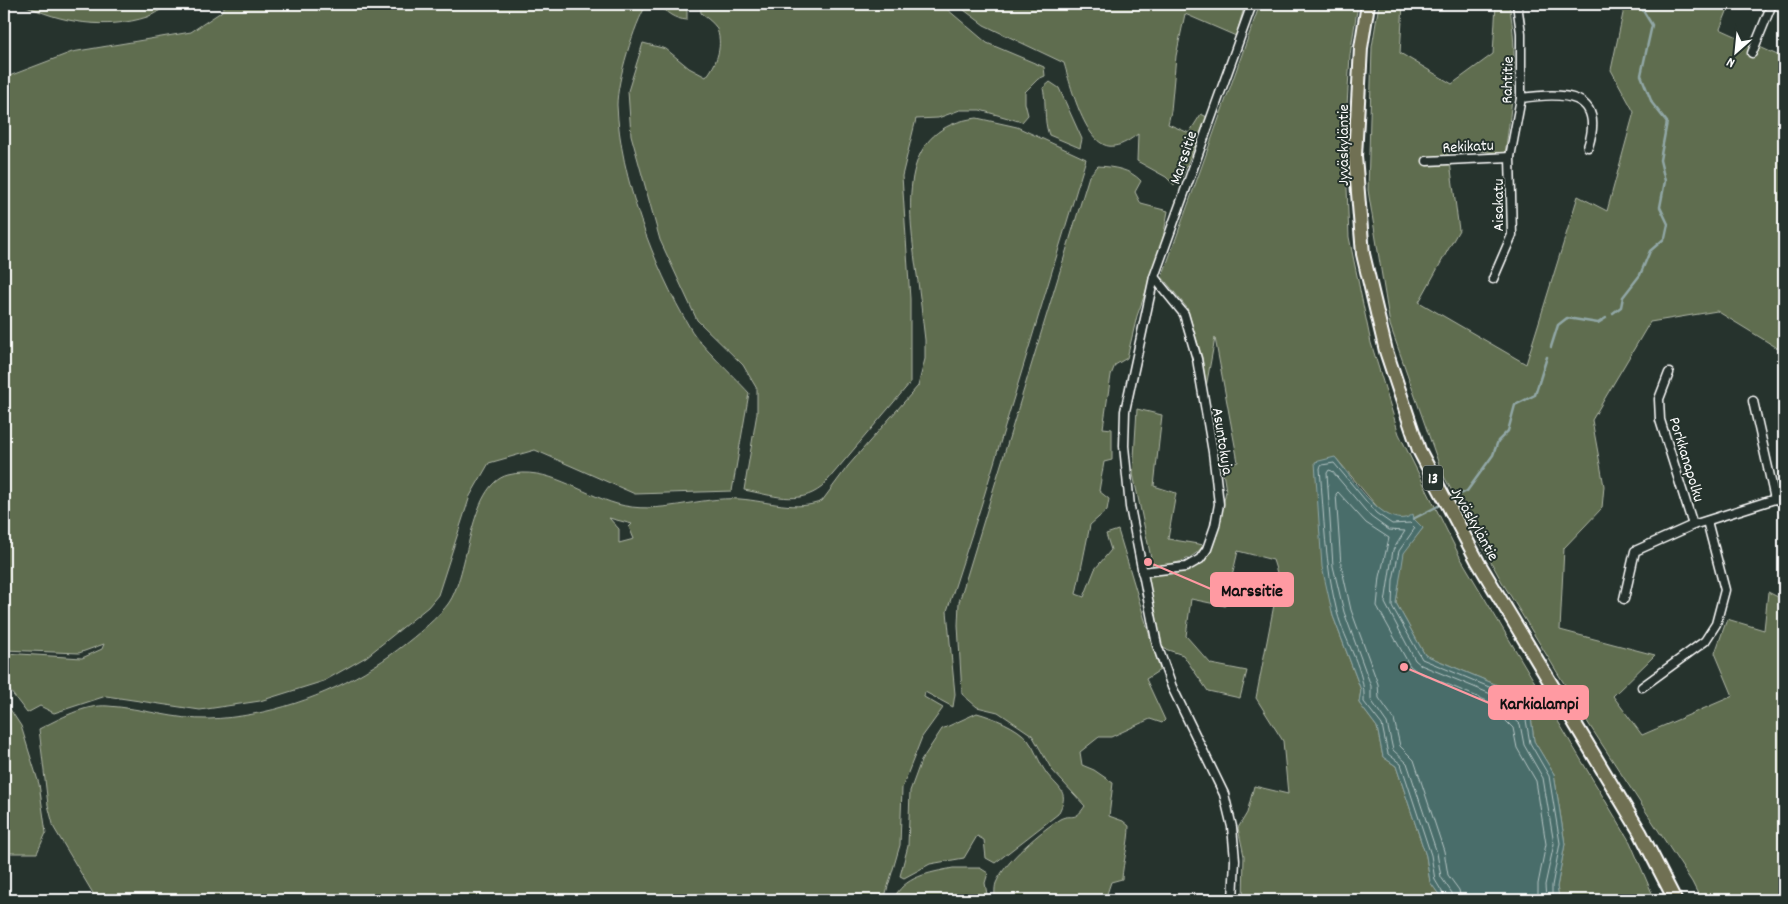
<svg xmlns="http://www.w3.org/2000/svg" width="1788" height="904" font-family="Dekko,sans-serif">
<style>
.green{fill:#5f6d4f;stroke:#afb6a7;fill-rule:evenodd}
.water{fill:#486d6b;stroke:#91a7a6}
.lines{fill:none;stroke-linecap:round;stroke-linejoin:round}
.shore{stroke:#b6c5c4;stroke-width:1}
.stream{stroke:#91a7a6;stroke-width:2.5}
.minor-casing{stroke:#fff;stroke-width:11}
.trunk-casing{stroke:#fff;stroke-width:16}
.minor{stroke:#26332d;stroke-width:8}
.trunk{stroke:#706f52;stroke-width:12}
.labels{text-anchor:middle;stroke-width:4;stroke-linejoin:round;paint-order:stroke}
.shield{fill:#26332d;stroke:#bec2c0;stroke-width:1}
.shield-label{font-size:15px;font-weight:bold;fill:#fff}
.street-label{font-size:16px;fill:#fff;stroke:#26332d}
.leader{fill:none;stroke:#ff9aa2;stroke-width:2}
.callout-dot{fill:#ff9aa2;stroke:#26332d;stroke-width:2}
.callout{fill:#ff9aa2;stroke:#ff9aa2;stroke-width:2}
.callout-label{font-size:18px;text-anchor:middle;font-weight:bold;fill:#111}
</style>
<rect width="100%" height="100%" fill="#26332d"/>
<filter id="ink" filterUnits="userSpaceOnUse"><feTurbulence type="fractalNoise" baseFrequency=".02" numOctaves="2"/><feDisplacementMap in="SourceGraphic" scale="10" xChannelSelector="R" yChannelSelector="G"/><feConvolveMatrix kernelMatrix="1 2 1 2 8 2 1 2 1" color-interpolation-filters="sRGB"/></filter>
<g filter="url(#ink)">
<g class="green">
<path d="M23,4H170C163,8 155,14 147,17C107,30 60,23 23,4Z"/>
<path d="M226,4H647C634,24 617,81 617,105C620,178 653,265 690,328C701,347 733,375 749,393L732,491L635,494L535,450L489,463L470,496L438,595L428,607L366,657L324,681L260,701L200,710L106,696L54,713L40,706L27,713L4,683V653L82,658L102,649L104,644L79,653L4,650V78L72,52L191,32L221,12Z"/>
<path d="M658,4H680L687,11V20C674,19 667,13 658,4Z"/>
<path d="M700,4H941L987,43L1044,67L1045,76L1038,79L1025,92V103L1028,115L1022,122L980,110H960L938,118L916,119L902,176L910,299V383L822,487C798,506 772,495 744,490L757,413V389L743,365L697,320L660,240L631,135L628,91L643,43L666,49L689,68L706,77C717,64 724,44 716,27C713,22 705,17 701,13Z"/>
<path d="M956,4H1245L1236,36L1185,14L1176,56L1171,111L1168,124L1189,133L1201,114L1207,117L1181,179L1174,185L1166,177L1137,161L1138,134C1131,139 1123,145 1114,146C1086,151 1070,83 1064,63L984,25Z"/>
<path d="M1260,4H1358L1350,55L1345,140L1349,237L1371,343L1399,434L1460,557L1630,842L1655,900H1555L1559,897L1557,887L1565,844L1554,774L1534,741L1531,717L1519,708L1517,695L1509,690L1425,655L1396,603L1403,553L1423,528L1413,519H1393L1379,509L1335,457L1333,616L1361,690L1359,703L1377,727L1383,757L1396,766L1426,856L1430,882L1443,900H1243L1244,856L1238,828L1247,813L1254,786L1288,794L1283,741L1256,698L1279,579L1273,560L1238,551L1225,606L1191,599L1186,636L1211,664L1247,671L1240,698L1208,691L1183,655L1162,648L1148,576L1190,570L1205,559L1219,525L1226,491L1222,466L1238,462L1215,338L1206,387L1202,357L1187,308L1162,277Z"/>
<path d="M1379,4H1403L1400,53L1452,84L1493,54L1496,4H1509C1519,53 1512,104 1505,154L1448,147L1459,230L1419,302L1526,364L1578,196L1607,211L1634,112L1611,70L1625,4H1730L1720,29L1784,58V352L1717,311L1650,322L1592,420L1604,486L1602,508L1564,548L1560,630L1655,655L1613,696L1642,735L1733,696L1715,653L1727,619L1764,630L1768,592L1784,600V900H1701L1692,882L1590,726L1502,582L1442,473L1390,325L1368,190L1372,47Z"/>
<path d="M1050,82L1059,88L1082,139L1080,148L1049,135C1043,119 1047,105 1043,88Z"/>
<path d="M977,118L1017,127L1086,159L981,506L947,611L955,694L953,707L925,692L924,697L943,708L922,737L902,788L900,845L884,900H97L54,828L48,805L39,729C59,719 85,704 108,706C142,708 175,720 209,719C266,717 326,697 374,666C394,654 434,623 448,604C470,574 468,485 508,475C547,465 581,494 617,504C658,516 699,496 740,499C767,501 797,512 822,501L848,466L918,386L925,359V340C922,314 919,287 915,261C908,203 899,127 977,118ZM609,518L632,524L629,527L634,539L619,543V529Z"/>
<path d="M1098,166C1114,167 1130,169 1141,181L1135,192L1141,204L1168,211L1161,249L1137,316L1127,358L1115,365L1111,375L1103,428L1112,429V460L1104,462L1099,491L1109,499L1107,510L1090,525L1076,594L1084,597L1095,569L1111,550L1106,534L1118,530L1160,670L1146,679L1165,720L1162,723L1150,719L1111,737H1099L1080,752L1082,765L1094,770L1113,783L1109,816L1123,821L1129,826C1129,844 1123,861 1122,879L1111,882L1105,900H995C995,894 994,886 997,881C1005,862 1042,830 1060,819C1072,813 1074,823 1085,806L1052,770L1032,735L998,712L977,707L962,694L958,625L959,602L1089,176Z"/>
<path d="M1137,409L1162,415L1154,486L1176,493L1168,539L1204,545C1191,562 1173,564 1153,567L1133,474Z"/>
<path d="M4,700L21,726L39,784L46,833L37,853H4Z"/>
<path d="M977,713C992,717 1018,727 1028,740C1036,750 1039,764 1047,774C1060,790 1070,792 1058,814L995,863L986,858L984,840L977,836L964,858L930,864L904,878L900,876L908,846L910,791L921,761L942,729Z"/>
<path d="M953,868H980L988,873L985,883L988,900H893C904,876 929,873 953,868Z"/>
</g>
<path class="water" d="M1335,457C1350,475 1387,535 1413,514L1414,519L1423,528L1404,553L1396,603L1425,655L1509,690L1517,695L1519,708L1531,717L1534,741L1554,774L1565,844L1557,887L1559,897L1555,900H1443L1430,882L1426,856L1396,766L1383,757L1377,727L1359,703L1361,690L1333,616L1322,567L1315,462Z"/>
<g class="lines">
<g class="shore">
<path d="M1447,900L1435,880L1431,855L1401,764L1388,754L1382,725L1364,702C1366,671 1345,642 1337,612C1325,564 1324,517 1320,468L1322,465L1334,463L1376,513L1392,524L1410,523L1415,528L1399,551L1393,580L1392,606L1422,659L1506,694L1512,698L1515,711L1526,720L1530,743L1549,776L1560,843L1552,886V900"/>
<path d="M1453,900L1452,893L1441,877L1437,853L1407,763L1393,750L1387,723L1371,700V686L1344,612L1333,566L1327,473L1329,470L1332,471L1371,517L1389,530L1405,531L1393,550L1385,603L1415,660L1421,665L1503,699L1507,702L1510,715L1520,724L1524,745L1543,778L1554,844L1545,885L1546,900"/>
<path d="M1461,900L1459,890L1448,875L1444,851L1414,760L1400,746L1394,719L1379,698L1378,684L1351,610L1341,565L1336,494L1338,492L1366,523L1389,538L1380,577L1377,606L1410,666L1418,672L1499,706L1504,719L1513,728L1517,748L1536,781L1546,844L1538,884V900"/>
</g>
<g class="stream">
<path d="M1613,313L1621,307L1623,297L1640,275L1650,251L1665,238L1668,224L1660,207L1665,181L1660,160L1667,122L1652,103L1641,75L1652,25L1639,4"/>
<path d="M1551,347L1558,325L1567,318L1598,323L1606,318"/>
<path d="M1453,498L1467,491L1493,455L1498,441L1508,431L1515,405L1535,395L1547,357"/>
<path d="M1413,519L1440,505"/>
</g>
<defs>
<g id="minor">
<path d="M1752,53L1772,4"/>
<path d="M1521,98C1562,92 1606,91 1588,147"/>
<path d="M1427,161L1510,157"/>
<path d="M1493,279L1512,235L1510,157L1521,98V33L1517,4"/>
<path d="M1669,373L1659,399L1660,420L1693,525"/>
<path d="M1753,401L1775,499"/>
<path d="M1142,572L1186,567L1200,559L1207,549L1215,526L1219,504L1213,452L1197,359L1184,314L1154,277"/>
<path d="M1624,599L1635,551L1693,525L1775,499L1784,502"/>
<path d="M1642,687L1705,641L1716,624L1725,590L1707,521"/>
<path d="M1233,900L1235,860L1232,827L1224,794L1172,687L1157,645L1130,507L1124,446L1125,411L1154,277L1252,4"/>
</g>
<path id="trunk" d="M1368,4L1361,48L1355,156L1363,254L1386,351L1419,450L1478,562L1640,832L1675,900"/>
</defs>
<use href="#minor" class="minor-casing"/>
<use href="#trunk" class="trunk-casing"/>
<use href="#minor" class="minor"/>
<use href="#trunk" class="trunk"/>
</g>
</g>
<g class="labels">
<rect class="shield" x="1423" y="465.5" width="20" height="25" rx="4"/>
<g class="shield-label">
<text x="1433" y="483">13</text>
</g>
<g class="street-label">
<text transform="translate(1506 80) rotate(-88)" y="6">Rahtitie</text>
<text transform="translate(1342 145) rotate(-90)" y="6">Jyväskyläntie</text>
<text transform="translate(1468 145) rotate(-3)" y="6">Rekikatu</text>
<text transform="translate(1182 157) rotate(-71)" y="6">Marssitie</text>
<text transform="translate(1497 205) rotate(-90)" y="6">Aisakatu</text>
<text transform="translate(1224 441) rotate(81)" y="6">Asuntokuja</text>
<text transform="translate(1688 459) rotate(73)" y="6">Porkkanapolku</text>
<text transform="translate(1476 523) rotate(61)" y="6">Jyväskyläntie</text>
</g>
</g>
<path class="leader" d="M1148 562L1211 589M1404 667L1489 703"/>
<g class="callout-dot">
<circle cx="1148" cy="562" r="5"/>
<circle cx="1404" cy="667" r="5"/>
</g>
<g class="callout">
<rect x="1211" y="573" width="82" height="33" rx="5"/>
<rect x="1489" y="686" width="99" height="33" rx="5"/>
</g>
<g class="callout-label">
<text x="1252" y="596">Marssitie</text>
<text x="1539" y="709">Karkialampi</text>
</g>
<rect width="1788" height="904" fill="none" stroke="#26332d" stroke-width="20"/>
<rect x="10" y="10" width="1768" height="884" fill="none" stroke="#fff" stroke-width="2" filter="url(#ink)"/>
<g transform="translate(1736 52) rotate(207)" stroke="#26332d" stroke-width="4" paint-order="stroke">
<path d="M0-4L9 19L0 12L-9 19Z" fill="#ffffff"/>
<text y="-8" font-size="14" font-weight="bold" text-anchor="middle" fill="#ffffff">N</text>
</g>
</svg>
